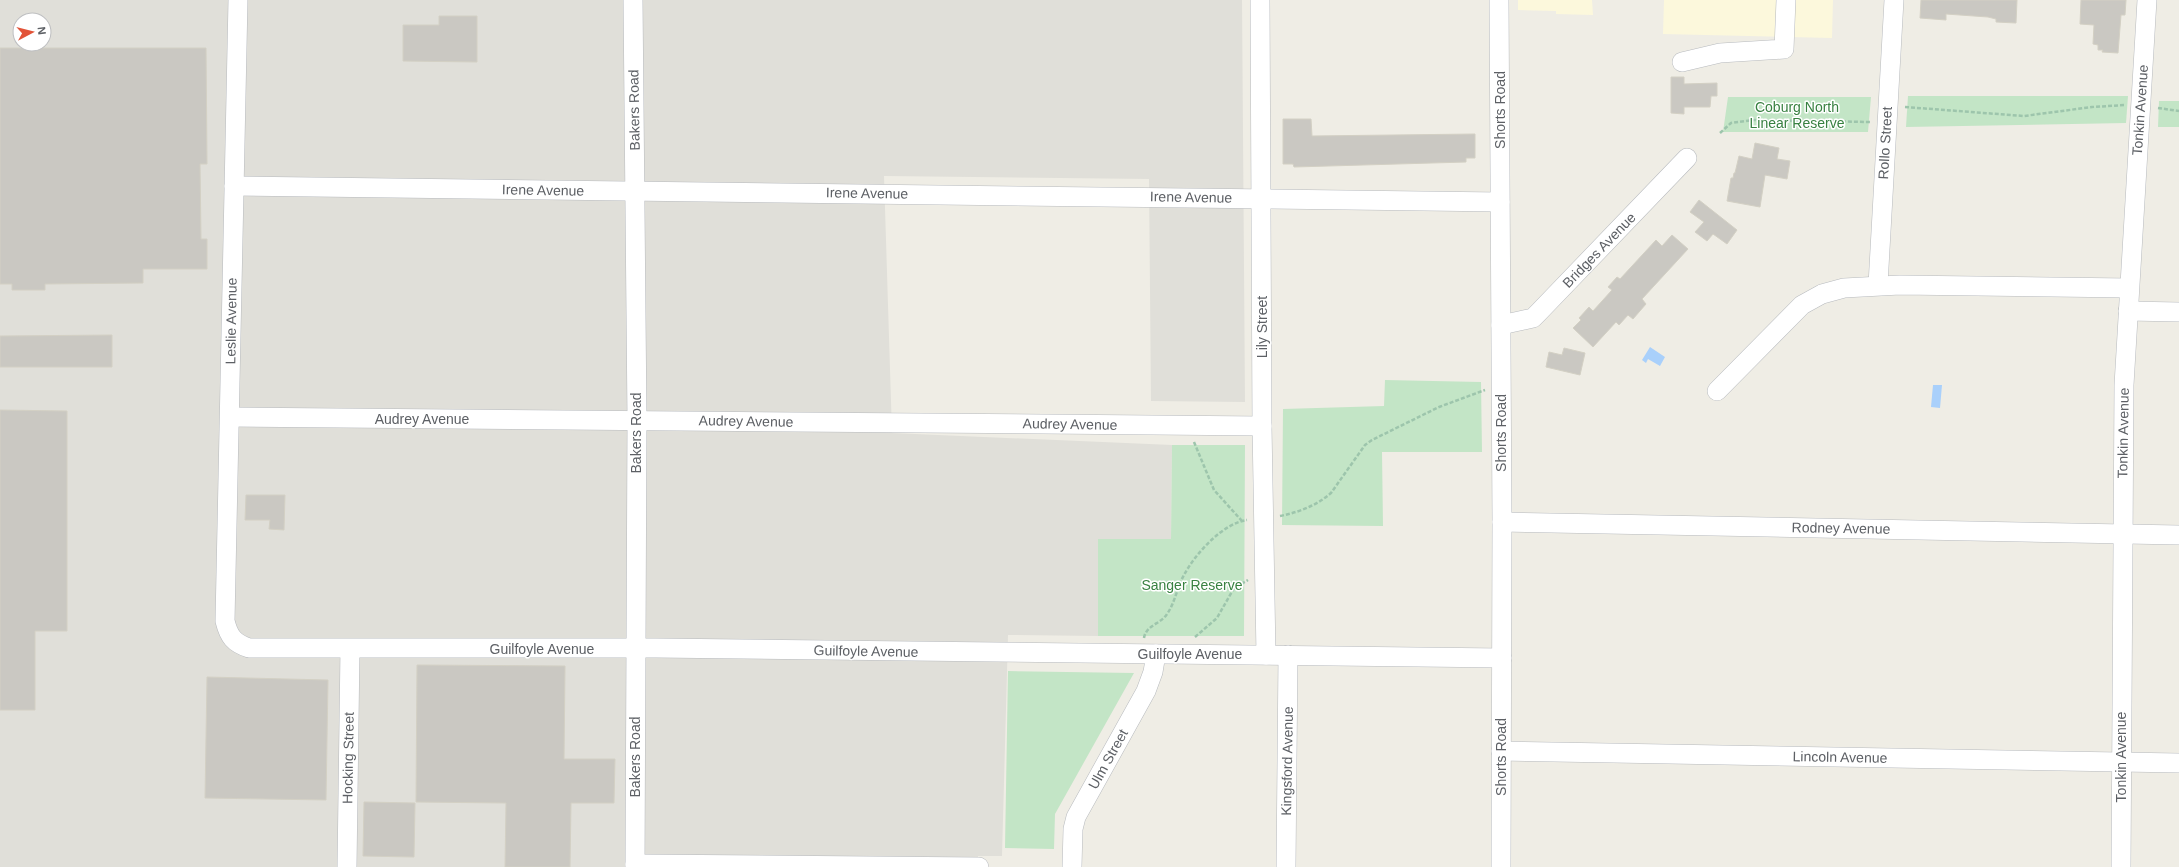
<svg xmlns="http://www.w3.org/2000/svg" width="2179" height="867" font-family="Arial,sans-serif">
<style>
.commercial{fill:#fcf8dc}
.industrial{fill:#e0dfd9;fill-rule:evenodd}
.green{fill:#c3e5c6}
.water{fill:#a9d0fb}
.building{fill:#cac8c2;stroke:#d3d0c4}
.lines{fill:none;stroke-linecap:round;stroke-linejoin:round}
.minor-casing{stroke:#b7babe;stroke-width:20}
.path{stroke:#9dc5ac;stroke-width:2.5;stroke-dasharray:4 2;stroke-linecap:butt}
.minor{stroke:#fff;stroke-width:19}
.labels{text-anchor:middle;stroke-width:3;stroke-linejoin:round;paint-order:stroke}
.park-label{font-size:14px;fill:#388141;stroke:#fff}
.street-label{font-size:14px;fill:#5d6065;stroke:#fff}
</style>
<rect width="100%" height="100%" fill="#efede5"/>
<g class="commercial">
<path d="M1518,0H1592L1593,15L1556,14V11L1518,10Z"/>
<path d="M1664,0H1833L1832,38L1663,34Z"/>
</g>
<path class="industrial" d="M0,0H1242L1245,402L1151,401L1149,179L884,176L892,433L1172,445L1171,539H1098V636L1008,635L1002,856H978V867H0ZM20,20H44V44H20Z"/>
<g class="green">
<path d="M1908,96H2128L2126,123L1906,127Z"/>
<path d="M1728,97H1871L1868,132H1723Z"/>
<path d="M2159,101H2179V127H2158Z"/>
<path d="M1385,380L1481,382L1482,452H1382L1383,526L1282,525L1283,409L1384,406Z"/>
<path d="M1172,445H1245L1244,636H1098V539H1171Z"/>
<path d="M1008,671L1134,673L1055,814L1054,849L1005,848Z"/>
</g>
<g class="water">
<path d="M1650,347L1665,357L1660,366L1648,359L1646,363L1642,360Z"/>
<path d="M1933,385H1942L1940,408L1931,407Z"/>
</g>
<g class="building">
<path d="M1921,0H2017L2016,23L1996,22V19L1988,17L1946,14V20L1920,18Z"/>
<path d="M2081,0H2126L2125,15H2121L2118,53L2102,52L2103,50H2098V45L2093,44L2094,25L2080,24Z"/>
<path d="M439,16H477V62L403,61V25H439Z"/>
<path d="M0,48H206L207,164H200L201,239H207V269H143V283L45,284V290H12V284H0Z"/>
<path d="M1671,77H1684V84L1717,83V96H1711L1710,107H1684V114L1671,113Z"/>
<path d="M1283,119H1311L1312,136L1475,134V158H1466V162L1294,167L1293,164H1283Z"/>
<path d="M1755,143L1779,148L1777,159L1790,161L1787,179L1765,175L1760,207L1727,201L1731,178H1733L1734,173H1735L1739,156L1752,159Z"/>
<path d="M1699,200L1737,230L1727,244L1713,234L1707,241L1695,232L1704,222L1690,212Z"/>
<path d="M1672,235L1688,249L1642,299L1646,304L1633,319L1628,315L1619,325L1616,322L1593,347L1573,328L1581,320L1579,318L1589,307L1593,311L1612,290L1608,287L1617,277L1620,279L1656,240L1662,246Z"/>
<path d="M112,335V367H0V336Z"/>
<path d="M1564,348L1585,353L1580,375L1546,367L1549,352L1562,355Z"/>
<path d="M0,410L67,411V631H35V710H0Z"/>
<path d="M246,495H285L284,530L269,529L270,520H245Z"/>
<path d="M417,665L565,666L564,759H615L614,803H571L570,867H505L506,803L416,802Z"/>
<path d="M207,677L328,680L326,800L205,798Z"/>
<path d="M364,802L415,803L414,857L363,856Z"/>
</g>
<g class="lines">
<defs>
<g id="minor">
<path d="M238,0L225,621C229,637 234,643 249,648H656L1502,658"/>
<path d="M633,0L637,420L635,867"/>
<path d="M1260,0L1262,426L1266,655"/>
<path d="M1499,0L1502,522L1501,867"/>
<path d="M1682,62L1720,53L1784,49L1786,0"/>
<path d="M234,186L1500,202"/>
<path d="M1878,285L1894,0"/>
<path d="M2128,311L2179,312"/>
<path d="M1501,325L1533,318L1539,312L1687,158"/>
<path d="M1717,391L1802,305L1822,294L1844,288L1900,285L2129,288"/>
<path d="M230,417L1262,426"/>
<path d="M1502,522L2179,535"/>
<path d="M1501,751L2179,763"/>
<path d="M635,864L979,867"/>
<path d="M347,867L350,649"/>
<path d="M1072,867L1073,829L1076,817L1146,691L1153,672L1156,654"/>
<path d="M1286,867L1288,655"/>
<path d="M2121,867L2124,385L2147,0"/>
</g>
</defs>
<use href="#minor" class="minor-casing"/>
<g class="path">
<path d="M1905,107L2024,116L2092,107L2125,105"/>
<path d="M2158,108L2179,111"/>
<path d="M1720,133L1731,123L1753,120L1870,122"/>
<path d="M1194,442L1214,490L1242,521"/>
<path d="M1280,516C1299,512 1316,506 1331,493L1365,445L1372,440L1439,407L1485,390"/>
<path d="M1195,637L1217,618L1234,588L1248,580"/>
<path d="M1144,638C1146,625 1161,624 1167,614C1175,603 1177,587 1184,575C1195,554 1223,523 1247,520"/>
</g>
<use href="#minor" class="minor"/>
</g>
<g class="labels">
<g class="park-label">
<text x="1797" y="112">Coburg North<tspan x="1797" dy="16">Linear Reserve</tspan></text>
<text x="1192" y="590">Sanger Reserve</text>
</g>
<g class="street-label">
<text transform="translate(634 110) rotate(-91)" y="5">Bakers Road</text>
<text transform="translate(1500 110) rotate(-90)" y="5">Shorts Road</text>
<text transform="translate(2140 110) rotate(-86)" y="5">Tonkin Avenue</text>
<text transform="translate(1885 143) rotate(-87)" y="5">Rollo Street</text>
<text transform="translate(543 190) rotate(1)" y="5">Irene Avenue</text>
<text transform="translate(867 193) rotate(1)" y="5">Irene Avenue</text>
<text transform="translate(1191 197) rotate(1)" y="5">Irene Avenue</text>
<text transform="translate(1599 250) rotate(-46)" y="5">Bridges Avenue</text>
<text transform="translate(231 321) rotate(-89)" y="5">Leslie Avenue</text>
<text transform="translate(1262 327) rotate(-90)" y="5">Lily Street</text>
<text x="422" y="424">Audrey Avenue</text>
<text transform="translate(746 421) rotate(1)" y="5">Audrey Avenue</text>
<text transform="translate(1070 424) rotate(1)" y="5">Audrey Avenue</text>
<text transform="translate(636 433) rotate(-90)" y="5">Bakers Road</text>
<text transform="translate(1501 433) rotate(-90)" y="5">Shorts Road</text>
<text transform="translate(2123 433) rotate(-89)" y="5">Tonkin Avenue</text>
<text transform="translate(1841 528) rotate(1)" y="5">Rodney Avenue</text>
<text x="542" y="654">Guilfoyle Avenue</text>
<text transform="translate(866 651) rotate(1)" y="5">Guilfoyle Avenue</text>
<text x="1190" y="659">Guilfoyle Avenue</text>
<text transform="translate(635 757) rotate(-90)" y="5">Bakers Road</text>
<text transform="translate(1501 757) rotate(-90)" y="5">Shorts Road</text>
<text transform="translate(1840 757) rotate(1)" y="5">Lincoln Avenue</text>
<text transform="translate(2121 757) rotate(-90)" y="5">Tonkin Avenue</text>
<text transform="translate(348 758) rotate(-89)" y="5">Hocking Street</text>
<text transform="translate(1108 759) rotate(-61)" y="5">Ulm Street</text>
<text transform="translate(1287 761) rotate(-89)" y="5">Kingsford Avenue</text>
</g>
</g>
<g transform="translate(32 32) rotate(83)"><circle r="19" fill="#ffffff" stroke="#bebfc1"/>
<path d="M0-3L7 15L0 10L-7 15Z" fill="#e25338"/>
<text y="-6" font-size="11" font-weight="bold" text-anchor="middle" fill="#5d6065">N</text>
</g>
</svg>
